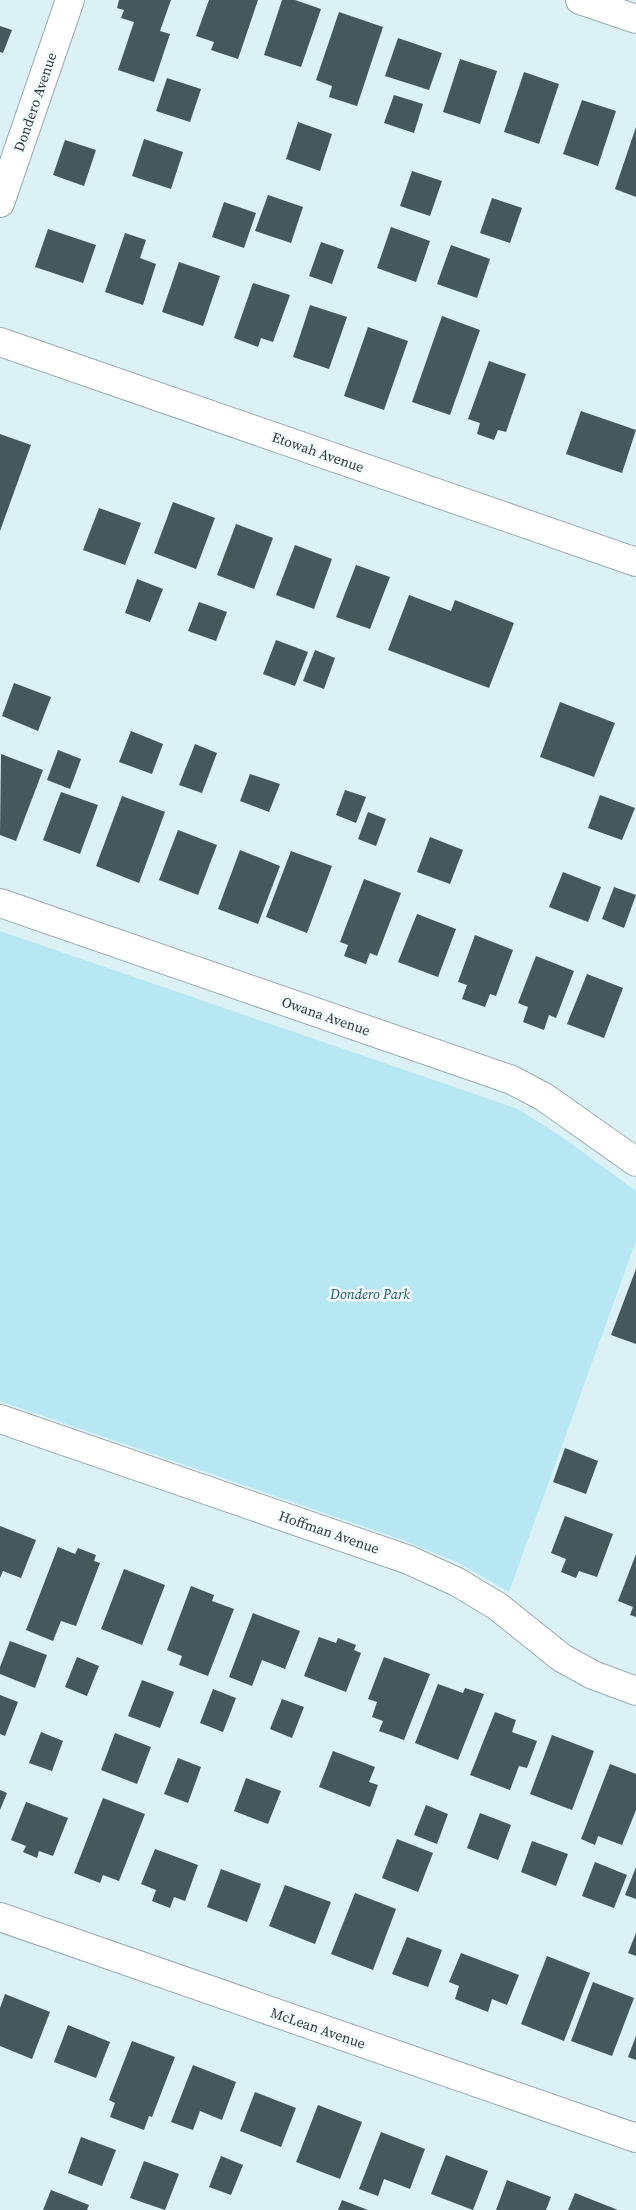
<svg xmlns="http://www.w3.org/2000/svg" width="636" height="2210" font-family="'Source Serif 4',serif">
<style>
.green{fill:#b7e7f2}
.building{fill:#45585c}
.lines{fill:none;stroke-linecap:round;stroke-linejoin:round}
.street-casing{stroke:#98adb1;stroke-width:30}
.street{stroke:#fff;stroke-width:28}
.labels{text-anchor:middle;stroke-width:5;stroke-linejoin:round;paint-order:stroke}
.street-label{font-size:14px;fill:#30393b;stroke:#f3fbfd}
.park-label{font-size:14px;font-style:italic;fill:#185863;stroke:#f3fbfd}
</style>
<rect width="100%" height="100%" fill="#dbf1f6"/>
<path class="green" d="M0,931L518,1109L562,1137L636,1191V1241L509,1592L459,1563L403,1540L0,1401Z"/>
<g class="building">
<path d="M119,0H171L160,31L170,34L154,82L118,70L134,22L121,18L124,10L117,8Z"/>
<path d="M209,0H258L238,59L211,50L214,42L196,36Z"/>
<path d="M282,0H295L321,9L301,67L264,55Z"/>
<path d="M339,12L383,27L357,106L329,97L332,86L316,80Z"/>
<path d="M0,26L12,30L3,53L0,52Z"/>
<path d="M398,38L442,53L429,90L385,76Z"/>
<path d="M460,59L497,71L480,124L443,112Z"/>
<path d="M524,72L559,84L539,144L504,132Z"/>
<path d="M167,78L201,89L190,122L156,111Z"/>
<path d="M394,95L423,104L414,133L384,123Z"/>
<path d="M582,100L616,111L598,166L563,154Z"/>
<path d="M298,122L332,134L320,171L286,159Z"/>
<path d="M636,127V197L615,189Z"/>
<path d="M144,139L183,152L171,189L132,176Z"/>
<path d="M65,140L96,150L84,186L53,175Z"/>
<path d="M412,171L442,181L430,216L400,206Z"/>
<path d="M268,195L303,207L291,243L255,231Z"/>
<path d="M492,198L522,208L510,243L480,233Z"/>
<path d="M224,202L256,213L244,248L212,237Z"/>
<path d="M391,227L430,241L416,282L377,268Z"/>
<path d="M48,229L96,245L83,283L35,267Z"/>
<path d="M125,233L146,240L140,258L156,264L143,305L105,292Z"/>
<path d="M321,242L344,250L332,284L309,276Z"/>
<path d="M451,245L490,259L477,298L437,284Z"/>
<path d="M179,262L220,276L203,326L162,312Z"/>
<path d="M253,283L290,295L273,342L261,338L258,347L234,338Z"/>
<path d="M310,305L347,317L329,369L293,357Z"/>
<path d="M442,316L480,330L450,415L412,402Z"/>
<path d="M368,327L408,341L384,410L344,396Z"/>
<path d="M489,361L526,374L506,432L498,430L494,440L477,434L480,423L468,419Z"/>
<path d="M581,411L636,430L622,473L566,454Z"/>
<path d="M0,434L31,445L0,531Z"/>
<path d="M173,502L215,518L196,569L154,553Z"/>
<path d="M99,508L141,523L125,565L83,550Z"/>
<path d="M236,524L273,538L254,589L217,575Z"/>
<path d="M295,545L332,559L314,609L276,595Z"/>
<path d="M356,565L390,577L370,629L336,617Z"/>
<path d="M137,579L163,589L150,622L125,613Z"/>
<path d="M409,595L451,611L455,600L514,623L489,688L388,650Z"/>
<path d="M199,602L227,612L216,641L188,631Z"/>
<path d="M276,640L308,652L295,686L263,674Z"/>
<path d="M315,650L335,658L324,689L303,681Z"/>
<path d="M14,683L51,697L38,731L2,716Z"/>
<path d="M560,702L615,723L594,777L540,757Z"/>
<path d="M131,731L163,744L152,774L119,762Z"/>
<path d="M195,744L217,753L202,793L179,785Z"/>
<path d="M58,750L81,759L70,789L47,780Z"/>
<path d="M1,754L43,770L16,841L0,835Z"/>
<path d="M250,774L280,784L269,812L240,801Z"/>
<path d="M345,790L366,797L356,823L336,815Z"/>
<path d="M61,792L98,805L80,854L43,840Z"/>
<path d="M600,795L635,808L622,840L588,828Z"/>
<path d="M122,796L165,812L139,883L96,866Z"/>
<path d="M368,812L386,819L376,846L358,839Z"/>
<path d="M178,830L217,845L198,895L159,880Z"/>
<path d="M430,837L463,850L450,884L417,872Z"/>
<path d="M240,850L280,866L258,924L218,909Z"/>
<path d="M291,851L332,866L307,933L266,917Z"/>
<path d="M563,872L601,887L588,922L549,907Z"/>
<path d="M364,879L401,893L377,956L370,953L366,964L344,956L348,945L340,942Z"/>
<path d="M614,887L636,895L624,928L602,919Z"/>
<path d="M417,914L456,929L438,977L398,962Z"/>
<path d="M475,935L513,950L496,996L490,994L485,1007L462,999L467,985L458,982Z"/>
<path d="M536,956L574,971L556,1018L549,1015L544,1030L523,1022L528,1007L518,1003Z"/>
<path d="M587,974L623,988L604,1038L567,1024Z"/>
<path d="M636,1269V1344L611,1335Z"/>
<path d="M565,1448L598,1461L586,1494L553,1482Z"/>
<path d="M565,1516L613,1534L597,1577L579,1571L576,1578L561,1572L566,1559L551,1553Z"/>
<path d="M0,1526L36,1540L21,1578L3,1571L0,1578Z"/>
<path d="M58,1547L75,1554L78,1548L96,1555L94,1561L100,1563L76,1626L61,1621L53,1641L26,1630Z"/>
<path d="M636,1554V1617L630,1615L633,1607L618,1601Z"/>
<path d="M124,1569L165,1585L142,1645L101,1629Z"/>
<path d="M191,1586L214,1595L212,1601L234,1609L208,1676L179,1665L182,1656L167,1650Z"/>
<path d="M253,1613L300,1631L285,1669L262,1660L252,1686L229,1677Z"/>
<path d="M319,1637L336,1643L338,1638L356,1645L354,1650L361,1653L346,1692L304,1676Z"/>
<path d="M10,1641L47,1655L35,1688L0,1674V1667Z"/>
<path d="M77,1657L99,1666L87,1696L65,1687Z"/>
<path d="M384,1657L430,1674L404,1740L379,1731L383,1721L372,1717L377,1702L368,1699Z"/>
<path d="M142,1680L174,1692L160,1728L128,1716Z"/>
<path d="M438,1684L463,1693L465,1688L484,1694L458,1760L415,1743Z"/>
<path d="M213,1689L236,1698L223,1732L200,1723Z"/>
<path d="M0,1695L18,1702L5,1736L0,1734Z"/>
<path d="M282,1699L304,1707L292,1738L270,1729Z"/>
<path d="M495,1712L516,1720L512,1732L537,1741L527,1768L519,1766L510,1790L470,1775Z"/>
<path d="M41,1732L63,1741L52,1771L29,1763Z"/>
<path d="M115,1733L151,1747L137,1784L101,1770Z"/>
<path d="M552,1735L594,1751L572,1810L530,1794Z"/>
<path d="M333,1751L375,1767L369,1782L378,1785L370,1807L319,1787Z"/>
<path d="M178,1758L201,1767L188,1803L164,1794Z"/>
<path d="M610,1764L636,1774V1810L622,1845L598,1836L595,1845L581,1839Z"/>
<path d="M246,1778L281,1791L268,1824L234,1811Z"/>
<path d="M0,1790L7,1793L0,1810Z"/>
<path d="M103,1798L145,1814L119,1881L103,1875L100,1883L74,1873Z"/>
<path d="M26,1802L68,1818L53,1856L39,1851L37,1858L23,1852L26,1846L11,1840Z"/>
<path d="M426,1805L448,1814L437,1844L414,1835Z"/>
<path d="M480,1813L511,1825L498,1860L467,1848Z"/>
<path d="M397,1839L433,1853L418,1892L382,1878Z"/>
<path d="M532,1841L568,1854L556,1886L521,1872Z"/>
<path d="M155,1849L198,1865L185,1901L174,1897L170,1908L152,1901L156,1890L141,1884Z"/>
<path d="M595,1862L627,1875L614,1908L582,1896Z"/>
<path d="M636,1867V1899L625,1895Z"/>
<path d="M221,1869L261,1884L247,1922L207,1907Z"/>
<path d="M285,1885L331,1902L315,1944L269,1926Z"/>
<path d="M355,1893L396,1909L373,1970L331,1954Z"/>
<path d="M636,1933V1956L628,1953Z"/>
<path d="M407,1937L442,1950L428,1987L392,1974Z"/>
<path d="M461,1953L519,1975L507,2005L492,1999L488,2012L455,1999L459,1986L449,1982Z"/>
<path d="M547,1956L590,1973L564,2041L521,2024Z"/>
<path d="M593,1982L634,1998L612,2056L571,2041Z"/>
<path d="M5,1994L50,2012L32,2059L0,2046V2008Z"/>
<path d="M68,2025L110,2042L96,2078L54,2062Z"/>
<path d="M636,2036V2060L628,2057Z"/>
<path d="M132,2041L175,2057L152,2117L149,2116L144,2130L110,2117L115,2103L109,2100Z"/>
<path d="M193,2065L236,2082L222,2120L200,2111L193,2130L171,2122Z"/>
<path d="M255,2092L296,2108L281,2147L240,2131Z"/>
<path d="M318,2105L362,2122L340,2179L296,2162Z"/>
<path d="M381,2132L425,2149L410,2189L384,2179L378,2196L359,2189Z"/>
<path d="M81,2137L116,2150L102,2186L68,2173Z"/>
<path d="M446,2155L488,2171L473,2210L431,2194Z"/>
<path d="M221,2156L243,2165L231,2195L209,2187Z"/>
<path d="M144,2161L179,2174L165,2210L130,2198Z"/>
<path d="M507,2180L551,2197L546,2210H496Z"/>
<path d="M51,2190L89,2205L87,2210H43Z"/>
<path d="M575,2193L618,2210H568Z"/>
<path d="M342,2200L368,2210H338Z"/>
</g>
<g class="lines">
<defs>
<g id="street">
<path d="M580,0L636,19"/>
<path d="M0,203L70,0"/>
<path d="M0,342L636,562"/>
<path d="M0,903L512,1080L544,1097L636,1162"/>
<path d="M0,1419L409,1560L457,1582L497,1606L562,1658L593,1675L636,1691"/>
<path d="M0,1917L636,2138"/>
</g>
</defs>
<use href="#street" class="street-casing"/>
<use href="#street" class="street"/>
</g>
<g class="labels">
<g class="street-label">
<text transform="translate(35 102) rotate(-71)" y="5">Dondero Avenue</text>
<text transform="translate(318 452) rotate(19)" y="5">Etowah Avenue</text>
<text transform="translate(326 1016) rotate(19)" y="5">Owana Avenue</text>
<text transform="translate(329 1532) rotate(19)" y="5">Hoffman Avenue</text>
<text transform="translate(318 2028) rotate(19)" y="5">McLean Avenue</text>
</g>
<g class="park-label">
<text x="370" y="1299">Dondero Park</text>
</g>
</g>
</svg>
